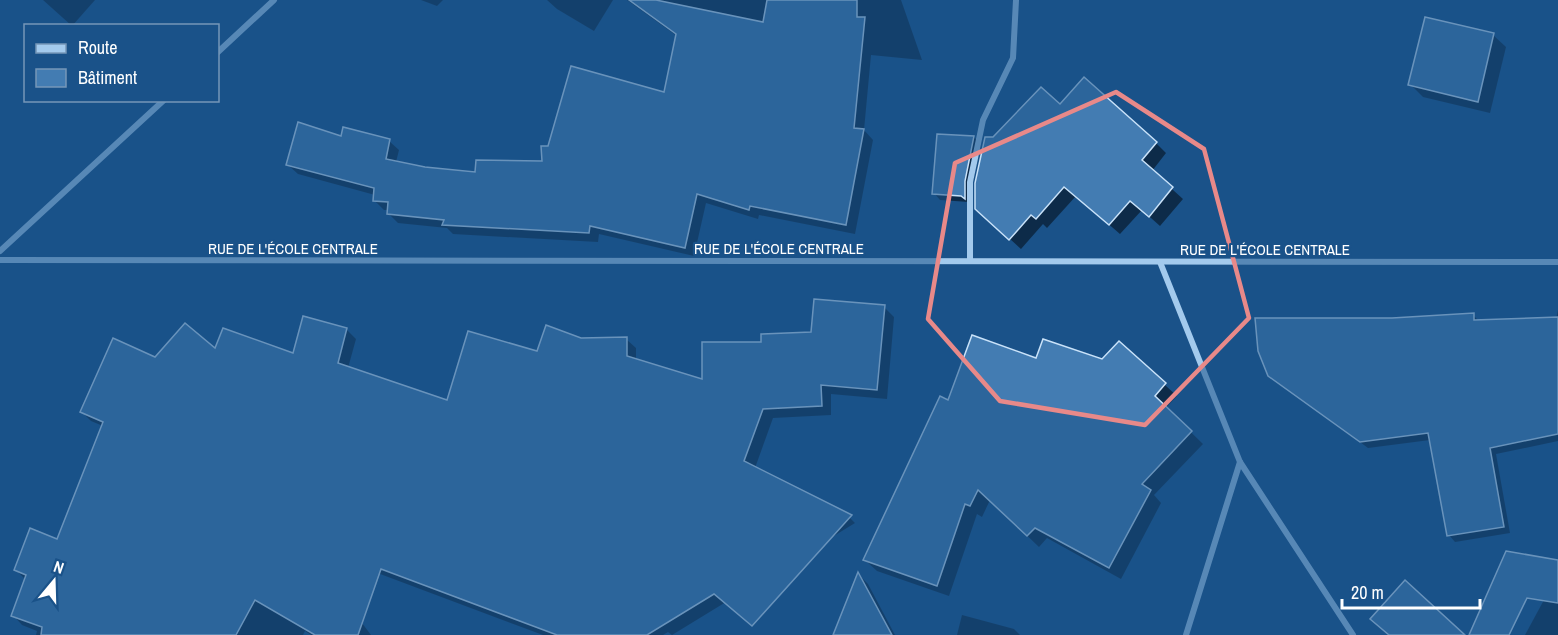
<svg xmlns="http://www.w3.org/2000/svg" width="1558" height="635" font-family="'Archivo Narrow',sans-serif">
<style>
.shadow{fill:#0007}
.building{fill:#437cb2;stroke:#c9e2f9;stroke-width:1.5}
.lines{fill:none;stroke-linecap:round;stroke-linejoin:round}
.minor{stroke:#a3caed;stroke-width:6}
.marked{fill:none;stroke:#e88989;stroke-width:4.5;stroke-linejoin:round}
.labels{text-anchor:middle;stroke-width:4.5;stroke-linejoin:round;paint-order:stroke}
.street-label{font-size:15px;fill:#fff;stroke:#1a5289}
</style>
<rect width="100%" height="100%" fill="#1a5289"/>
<g class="shadow">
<path d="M43,0H95L72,26Z"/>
<path d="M421,0H443L437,6Z"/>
<path d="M547,0H613L594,31L557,9Z"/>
<path d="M627,0H901L922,60L871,55L864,130L873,140L855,234L759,215L758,219L706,203L694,256L599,234L598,242L453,234L447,228L398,223L389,214V210H384L374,200L375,195L298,174L288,165L342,138L389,141L399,150L396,162L425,168L476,173L544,163L549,147L665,94L677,36Z"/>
<path d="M1493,35L1506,47L1490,113L1423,97L1410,84Z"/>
<path d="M1060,106L1156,143L1166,153L1152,171L1183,199L1160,226L1142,210L1120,234L1076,196L1047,228L1043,224L1021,249L988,219L993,138Z"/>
<path d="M974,137L980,144L969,202L940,200L934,193Z"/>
<path d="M884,307L894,317L887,399L831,394V415L773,418L755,468L846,514L855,523L672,635L668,632L663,635H543L255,527L362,623L371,635H311L305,631L303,635H36L37,631L22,625L13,615L26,580L16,570L57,541L103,426L91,421L81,411L156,359L216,351L295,355L346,329L356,339L348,368L447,402L538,353L581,339H626L636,348V361L704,381L763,343L812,333Z"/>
<path d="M1558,310V441L1496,454L1510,533L1455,542L1449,535L1430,440L1368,448L1270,375L1392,319L1473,315L1479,321L1556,319Z"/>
<path d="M1119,343L1177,396L1166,408L1203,444L1154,495L1161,503L1121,579L1047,538L1039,547L990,500L982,517L977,514L949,596L877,571L865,560L949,402L1036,360L1103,361Z"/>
<path d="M1558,574V635H1525Z"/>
<path d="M859,575L868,584L895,635H835Z"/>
<path d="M962,615L1014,629L1020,635H957Z"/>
</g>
<g class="building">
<path d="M629,0H656L763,22L767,0H857V17H865L854,128L864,129L846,225L750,206L749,210L697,194L685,248L590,226L589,233L442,225L444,220L387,214L388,202L373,201L374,188L286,165L298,122L341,136L343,127L390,139L386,159L425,167L475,172L476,160L542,161L541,146H548L571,66L664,92L676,34Z"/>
<path d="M1425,17L1494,33L1478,102L1408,85Z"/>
<path d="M1084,77L1157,142L1142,160L1173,187L1149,217L1130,201L1109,225L1064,187L1036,219L1031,215L1009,240L975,209V183L985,137H993L1041,87L1060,104Z"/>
<path d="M937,134L974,136L965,181V199L961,196L932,194Z"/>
<path d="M814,299L885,305L877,390L821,385L822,406L763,409L744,461L852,515L752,626L714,594L647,635H557L381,569L358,635H315L255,600L236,635H41L42,627L11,616L26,575L14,570L30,528L57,539L103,422L80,412L113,338L155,357L185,323L215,348L223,328L293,353L303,316L347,328L338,363L447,400L468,331L537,351L546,325L581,338L627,337V356L702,379V342H761V334L811,332Z"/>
<path d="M1474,313V320L1558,317V434L1490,448L1504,527L1447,536L1428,433L1360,442L1268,376L1258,351L1255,318H1392Z"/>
<path d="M972,335L1036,358L1043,339L1102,359L1119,341L1166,383L1155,396L1192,431L1142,484L1151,490L1109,568L1035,528L1027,536L978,490L970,506L965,504L937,586L863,560L940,396L948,400Z"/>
<path d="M1506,551L1558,560V603L1527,598L1509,635H1469Z"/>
<path d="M858,572L892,635H833Z"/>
<path d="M1405,580L1465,635H1389L1370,619Z"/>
</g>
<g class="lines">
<g class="minor">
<path d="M218,52L274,0"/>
<path d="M0,251L164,100"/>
<path d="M0,260L1558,262"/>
<path d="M970,261V182L983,120L1013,58L1016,0"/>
<path d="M1160,262L1240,462L1353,635"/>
<path d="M1186,635L1240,462"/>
</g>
</g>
<path d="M0 0H1558V635H0ZM1116,92L1204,149L1249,318L1145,425L1000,401L928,319L955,163Z" fill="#1a5289" fill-opacity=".55" fill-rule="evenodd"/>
<path class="marked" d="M1116,92L1204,149L1249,318L1145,425L1000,401L928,319L955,163Z"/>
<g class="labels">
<g class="street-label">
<text x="293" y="254">RUE DE L'ÉCOLE CENTRALE</text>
<text x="779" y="254">RUE DE L'ÉCOLE CENTRALE</text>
<text x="1265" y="255">RUE DE L'ÉCOLE CENTRALE</text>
</g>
</g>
<rect x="24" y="24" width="195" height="78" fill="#1a5289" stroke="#7697b8" stroke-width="1.5"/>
<rect x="36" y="44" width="30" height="9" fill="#a3caed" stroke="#7697b8" stroke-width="1.5"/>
<text x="78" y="54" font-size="18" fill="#ffffff">Route</text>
<rect x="36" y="69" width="30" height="18" fill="#437cb2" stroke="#7697b8" stroke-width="1.5"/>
<text x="78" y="84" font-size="18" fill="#ffffff">Bâtiment</text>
<g transform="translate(54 581) rotate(19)" stroke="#1a5289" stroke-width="4.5" paint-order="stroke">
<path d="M0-4.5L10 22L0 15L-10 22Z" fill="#ffffff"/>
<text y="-9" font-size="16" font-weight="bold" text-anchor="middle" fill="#ffffff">N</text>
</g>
<path d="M1342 599v9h138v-9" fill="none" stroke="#ffffff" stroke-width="3"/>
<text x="1351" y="599" font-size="18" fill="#ffffff" stroke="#1a5289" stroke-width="4.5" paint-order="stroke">20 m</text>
</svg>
